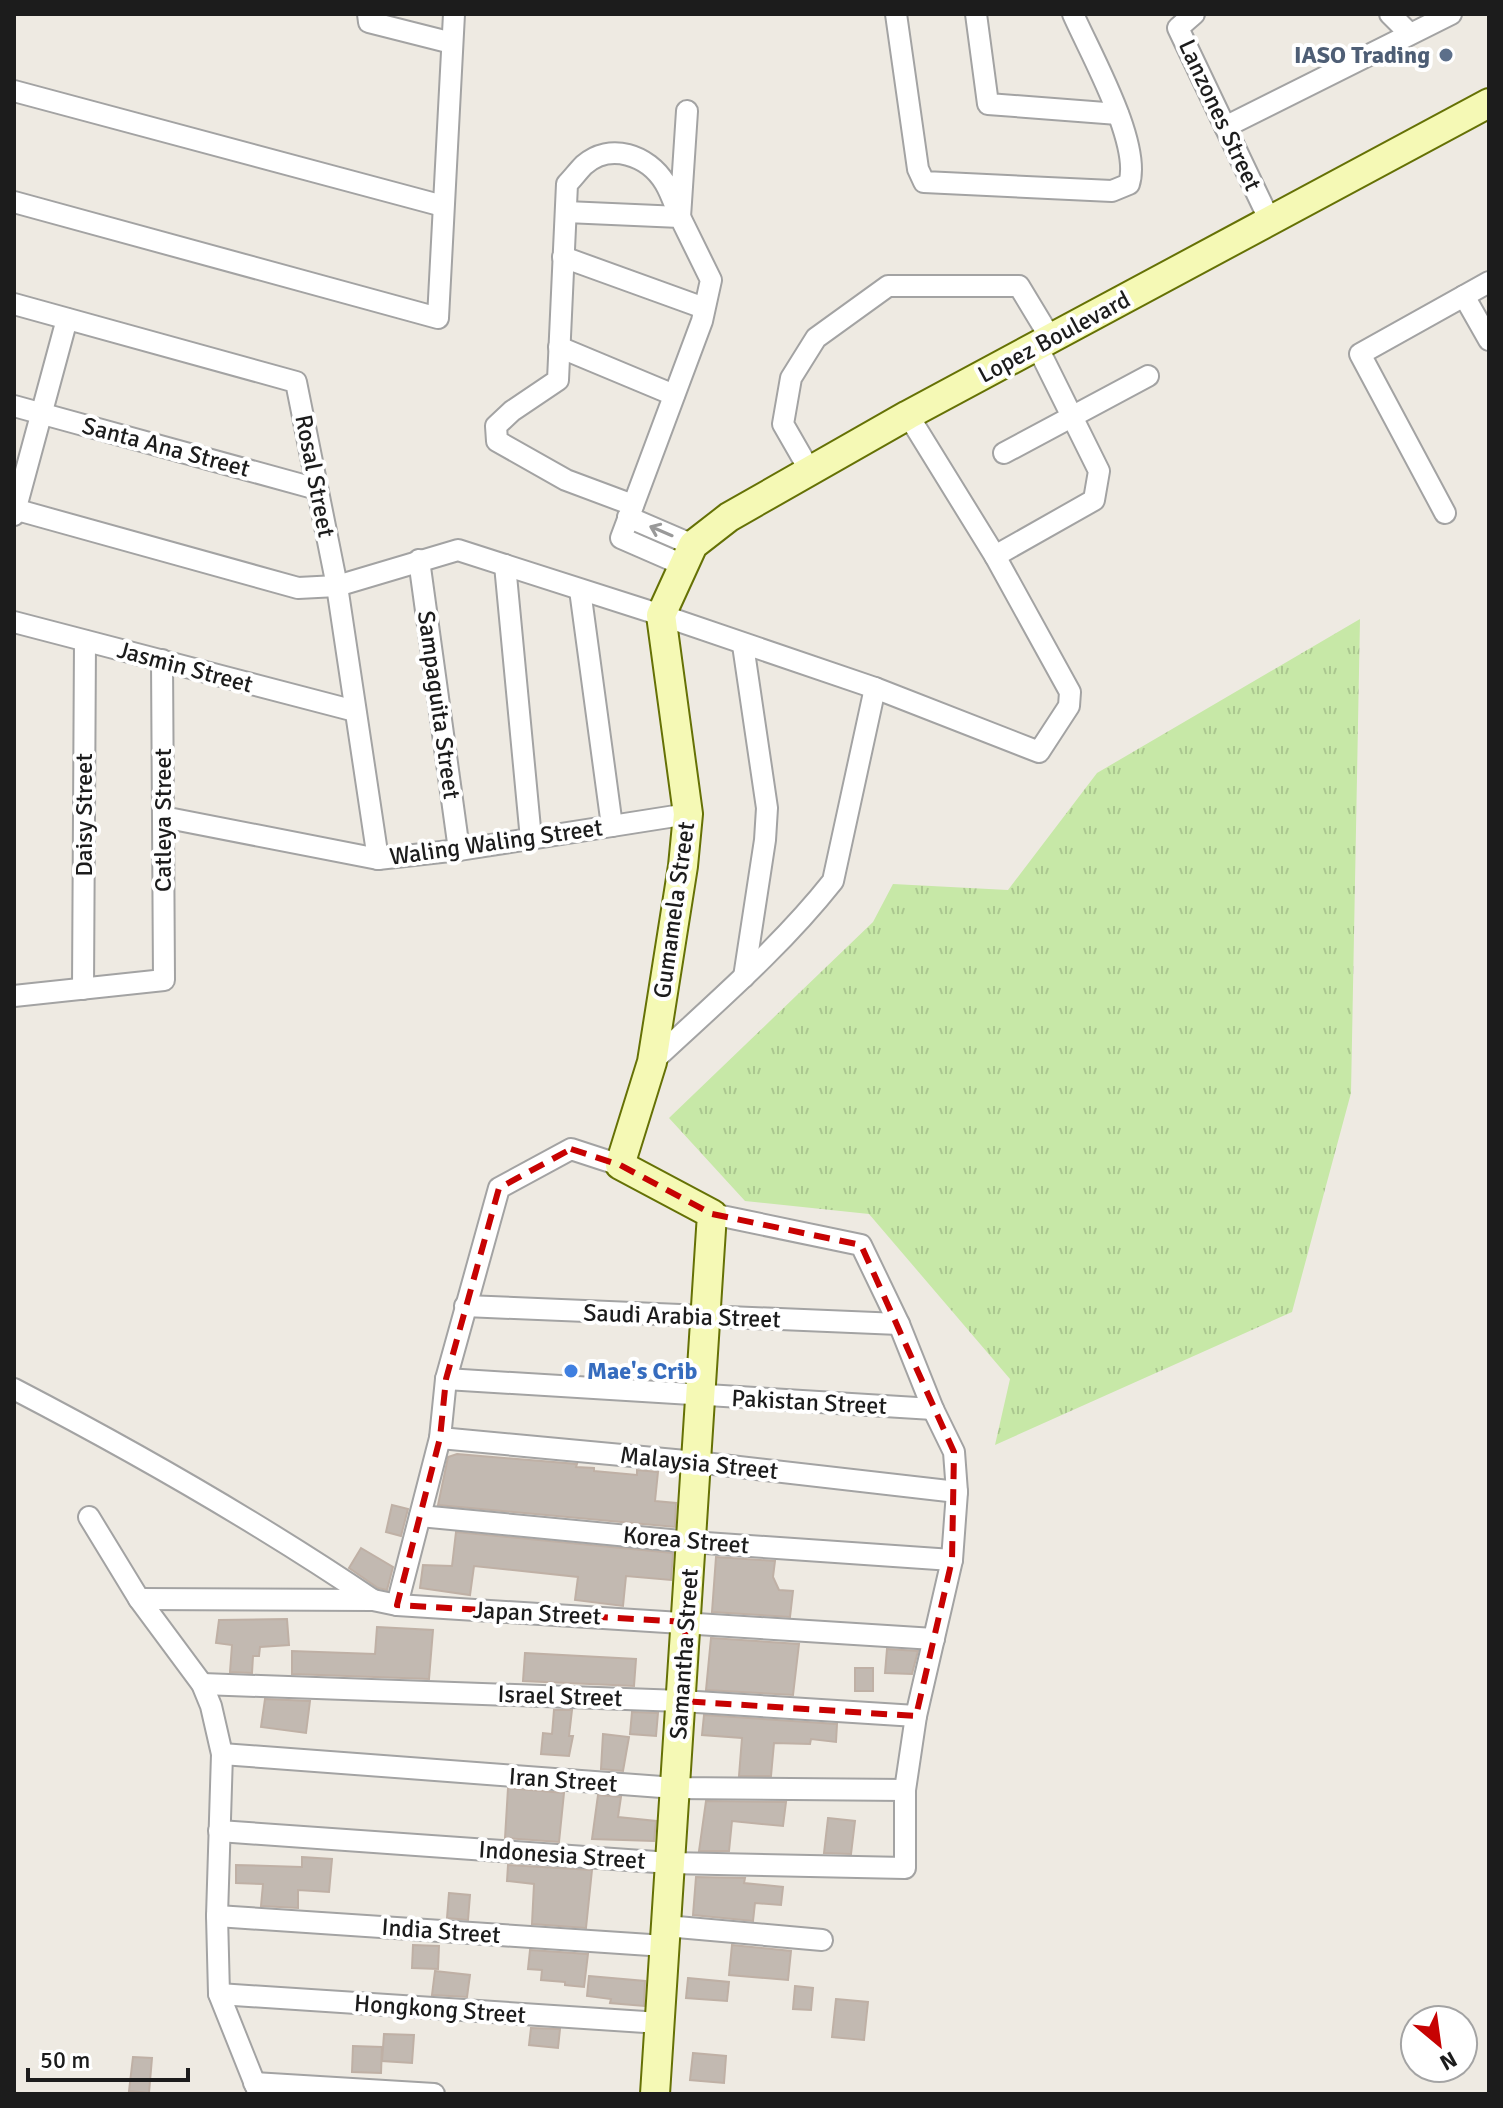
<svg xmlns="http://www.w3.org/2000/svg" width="1503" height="2108" font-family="Signika,sans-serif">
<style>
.grass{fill:url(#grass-tufts)}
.building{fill:#c2b9b1;stroke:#bfb0a5;stroke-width:2}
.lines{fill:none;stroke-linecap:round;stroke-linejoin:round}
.street-casing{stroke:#a3a3a3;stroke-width:24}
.secondary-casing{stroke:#657105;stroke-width:32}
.street{stroke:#fff;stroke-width:20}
.secondary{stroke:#f5f9b5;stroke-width:28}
.oneway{stroke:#999}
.marked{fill:none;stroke:#c70202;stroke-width:6;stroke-dasharray:16 10;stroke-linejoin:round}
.service-dot{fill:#5c6f8a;stroke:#fff;stroke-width:3}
.shop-dot{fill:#3f7fe0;stroke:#fff;stroke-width:3}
.labels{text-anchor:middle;stroke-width:8;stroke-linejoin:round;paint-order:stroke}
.service-label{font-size:24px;font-weight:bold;fill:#4e5e75;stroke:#fff;text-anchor:end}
.street-label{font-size:24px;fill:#1c1c1c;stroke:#fff}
.shop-label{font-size:24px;font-weight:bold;fill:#366cbe;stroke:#fff;text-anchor:start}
</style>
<defs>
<pattern id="grass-tufts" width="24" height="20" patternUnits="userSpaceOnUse" patternTransform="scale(2)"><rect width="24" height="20" fill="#c7e8a7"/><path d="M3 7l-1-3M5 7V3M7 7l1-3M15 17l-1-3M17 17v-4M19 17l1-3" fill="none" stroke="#aac68f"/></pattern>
</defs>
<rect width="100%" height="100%" fill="#eeeae2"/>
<path class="grass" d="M1360,619L1351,1093L1292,1312L995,1445L1010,1379L869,1214L745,1201L669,1118L873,922L893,884L1008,890L1097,773Z"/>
<g class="building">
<path d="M457,1454L577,1464L576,1467L594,1468V1471L637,1475V1470L658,1472L655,1501L676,1503L675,1527L438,1505L448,1457Z"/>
<path d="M392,1505L408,1509L401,1536L386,1532Z"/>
<path d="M456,1532L673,1553L671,1580L626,1576L623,1606L575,1600L578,1577L474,1566L470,1595L420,1588L423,1565L452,1566Z"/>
<path d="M361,1548L393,1567L387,1590L378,1588L349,1568Z"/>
<path d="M716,1557L775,1561L773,1577L779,1590L793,1591L790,1617L712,1612Z"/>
<path d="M287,1619L289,1645L260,1647L259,1656H253L252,1673L230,1672L232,1645L216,1643L219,1620Z"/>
<path d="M377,1627L433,1630L429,1679L292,1674V1651L375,1654Z"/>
<path d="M711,1638L799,1644L793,1695L706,1690Z"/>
<path d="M887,1649L918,1651L912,1674L885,1673Z"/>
<path d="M525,1653L636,1659L634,1686L523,1681Z"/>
<rect x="855" y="1668" width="18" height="23"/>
<path d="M265,1699L310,1701L306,1733L261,1727Z"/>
<path d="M554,1710H572L569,1736H573L569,1756L541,1754L543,1733L552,1734Z"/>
<path d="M632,1712L658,1713L656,1736L630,1734Z"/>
<path d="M704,1715L837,1724L836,1742L811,1739L810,1744L774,1743L771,1776H739L742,1738L702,1735Z"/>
<path d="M603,1734L629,1737L623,1771L601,1769Z"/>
<path d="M508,1788L564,1793L559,1842L505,1838Z"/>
<path d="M598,1795L621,1797L618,1817L656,1821L654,1841L592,1839Z"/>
<path d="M706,1801L786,1802L783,1826L732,1821L729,1851H699Z"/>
<path d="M828,1818L855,1821L851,1854L824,1853Z"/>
<path d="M302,1857L332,1859L329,1892L298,1890V1908L261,1906L263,1884L236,1883V1865L302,1867Z"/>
<path d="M508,1865L592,1870L586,1928L532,1924L534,1884L507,1881Z"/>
<path d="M696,1877L745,1878L744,1883L783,1887L781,1905L755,1903L753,1921L693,1915Z"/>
<path d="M449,1893L470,1895L468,1920L447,1918Z"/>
<path d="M413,1945L439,1946L438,1969L412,1968Z"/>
<path d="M732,1945L791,1951L788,1980L729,1975Z"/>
<path d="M530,1950L588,1954L584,1987L565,1985V1982L541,1980L542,1970L528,1969Z"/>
<path d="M435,1971L470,1975L467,1997L432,1995Z"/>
<path d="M589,1976L645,1981L644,2006L610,2003L611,1999L587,1996Z"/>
<path d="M688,1978L729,1982L727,2001L686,1998Z"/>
<path d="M795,1986L813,1988L811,2010L793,2009Z"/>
<path d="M836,1999L868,2002L864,2040L832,2037Z"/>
<path d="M531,2028L560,2029L558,2048L529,2045Z"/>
<path d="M384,2034L414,2035L412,2063L382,2061Z"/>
<path d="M353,2046L382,2047L381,2073L352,2072Z"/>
<path d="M693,2053L726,2056L724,2083L690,2080Z"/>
<path d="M133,2057L152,2058L149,2093L129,2091Z"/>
</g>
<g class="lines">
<defs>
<g id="street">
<path d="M368,14L369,22L452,43"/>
<path d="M896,14L918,169L924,182L1112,191L1129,184C1142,144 1090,53 1073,14"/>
<path d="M976,14L988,104L1118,114"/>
<path d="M1194,14L1178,28L1270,221"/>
<path d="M1390,14L1410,34"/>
<path d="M14,91L443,206"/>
<path d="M1225,127L1451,14"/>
<path d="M14,202L438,318L454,14"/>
<path d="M566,212L680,217L711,280L702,321L621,538L683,565"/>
<path d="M563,257L704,308"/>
<path d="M1464,296L1489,340"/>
<path d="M14,304L296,382L337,586L378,859"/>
<path d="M559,347L674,395"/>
<path d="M14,406L317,489"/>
<path d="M1004,453L1148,376"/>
<path d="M810,471L783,424L791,378L816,338L888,286H1019L1051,339"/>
<path d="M633,505L566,480L497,441L496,426L512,411L558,380L567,184C573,178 578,171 584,165C610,142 648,155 665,183C671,193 675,206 680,217L687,111"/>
<path d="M14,509L298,588L337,586L458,550L661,615L875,688L1039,752L1069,706L1070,692L995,556L908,415"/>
<path d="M1445,513L1360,354L1489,282"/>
<path d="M14,515L67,319"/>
<path d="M628,517L693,545"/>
<path d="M995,556L1094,500L1099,471L1037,346"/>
<path d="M419,560L459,850"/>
<path d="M505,565L531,839"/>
<path d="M580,590L612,826"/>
<path d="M14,622L355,711"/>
<path d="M743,645L767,808L765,840L744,977"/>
<path d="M163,817L378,859L459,850L688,814"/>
<path d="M83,989L85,641"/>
<path d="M14,996L164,980L162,660"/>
<path d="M652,1062C714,1004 780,948 833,881L875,688"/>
<path d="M465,1306L899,1324"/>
<path d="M446,1379L933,1409"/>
<path d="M14,1389C137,1453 259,1523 373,1600"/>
<path d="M440,1438L696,1462L957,1492"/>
<path d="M420,1516L691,1542L952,1560"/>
<path d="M89,1517L139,1599L202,1684L211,1706L222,1754L217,1916L219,1994L259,2094"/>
<path d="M139,1599L373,1600L397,1605L934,1639"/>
<path d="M397,1605L440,1438L446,1379L499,1188L571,1149L620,1165"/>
<path d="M202,1684L681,1701L916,1716"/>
<path d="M222,1754L675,1788L905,1790"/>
<path d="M219,1831L670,1863L905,1868V1790L916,1716L952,1560L957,1492L954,1452L933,1409L899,1324L861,1245L712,1214"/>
<path d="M217,1916L665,1946"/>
<path d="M666,1926L822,1940"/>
<path d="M219,1994L660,2023"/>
<path d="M254,2083L434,2094"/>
</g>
<path id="secondary" d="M655,2094L712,1214L620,1165L652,1062L683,866L688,814L661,615L693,545L729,517L908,415L1489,103"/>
</defs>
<use href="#street" class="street-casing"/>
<use href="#secondary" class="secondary-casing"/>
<use href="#street" class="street"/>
<use href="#secondary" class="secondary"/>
</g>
<defs><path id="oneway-shaft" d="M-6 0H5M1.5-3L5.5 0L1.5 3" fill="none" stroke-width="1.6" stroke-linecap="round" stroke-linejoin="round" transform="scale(2)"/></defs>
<use class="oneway" href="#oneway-shaft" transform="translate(661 531) rotate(-157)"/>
<path class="marked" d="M571,1149L620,1165L712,1214L861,1245L954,1452L952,1560L916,1716L681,1701L686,1622L397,1605L440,1438L446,1379L499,1188Z"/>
<circle class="service-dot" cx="1446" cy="55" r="8"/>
<circle class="shop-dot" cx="571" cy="1371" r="8"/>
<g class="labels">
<g class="service-label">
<text x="1430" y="63">IASO Trading</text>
</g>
<g class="street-label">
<text transform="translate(1220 115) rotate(65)" y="8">Lanzones Street</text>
<text transform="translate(1054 337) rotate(-28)" y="8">Lopez Boulevard</text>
<text transform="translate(166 447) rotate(15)" y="8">Santa Ana Street</text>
<text transform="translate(315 476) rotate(79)" y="8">Rosal Street</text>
<text transform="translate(185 667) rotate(15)" y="8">Jasmin Street</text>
<text transform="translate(439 705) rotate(82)" y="8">Sampaguita Street</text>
<text transform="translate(84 815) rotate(-90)" y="8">Daisy Street</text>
<text transform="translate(163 820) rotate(-90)" y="8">Catleya Street</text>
<text transform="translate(496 842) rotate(-8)" y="8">Waling Waling Street</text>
<text transform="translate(674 910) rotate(-82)" y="8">Gumamela Street</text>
<text transform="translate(682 1316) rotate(2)" y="8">Saudi Arabia Street</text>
<text transform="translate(809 1402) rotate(3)" y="8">Pakistan Street</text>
<text transform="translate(699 1463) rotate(6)" y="8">Malaysia Street</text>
<text transform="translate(686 1540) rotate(5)" y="8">Korea Street</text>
<text transform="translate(537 1613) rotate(3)" y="8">Japan Street</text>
<text transform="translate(684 1654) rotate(-86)" y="8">Samantha Street</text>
<text transform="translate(560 1696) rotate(2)" y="8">Israel Street</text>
<text transform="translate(563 1780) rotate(4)" y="8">Iran Street</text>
<text transform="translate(562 1855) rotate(4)" y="8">Indonesia Street</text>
<text transform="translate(441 1931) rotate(4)" y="8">India Street</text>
<text transform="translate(440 2009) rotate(4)" y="8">Hongkong Street</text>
</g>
<g class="shop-label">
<text x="587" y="1379">Mae's Crib</text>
</g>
</g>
<rect width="1503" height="2108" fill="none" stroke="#1c1c1c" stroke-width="32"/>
<g transform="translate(1439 2044) rotate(151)"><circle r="38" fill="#ffffff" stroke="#a4a4a4" stroke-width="2"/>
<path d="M0-6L14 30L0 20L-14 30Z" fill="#c70202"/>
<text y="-12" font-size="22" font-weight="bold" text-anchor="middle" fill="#1c1c1c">N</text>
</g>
<path d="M28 2068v12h160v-12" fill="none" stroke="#1c1c1c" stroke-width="4"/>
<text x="40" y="2068" font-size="24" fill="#1c1c1c" stroke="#ffffff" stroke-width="6" paint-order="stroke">50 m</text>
</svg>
